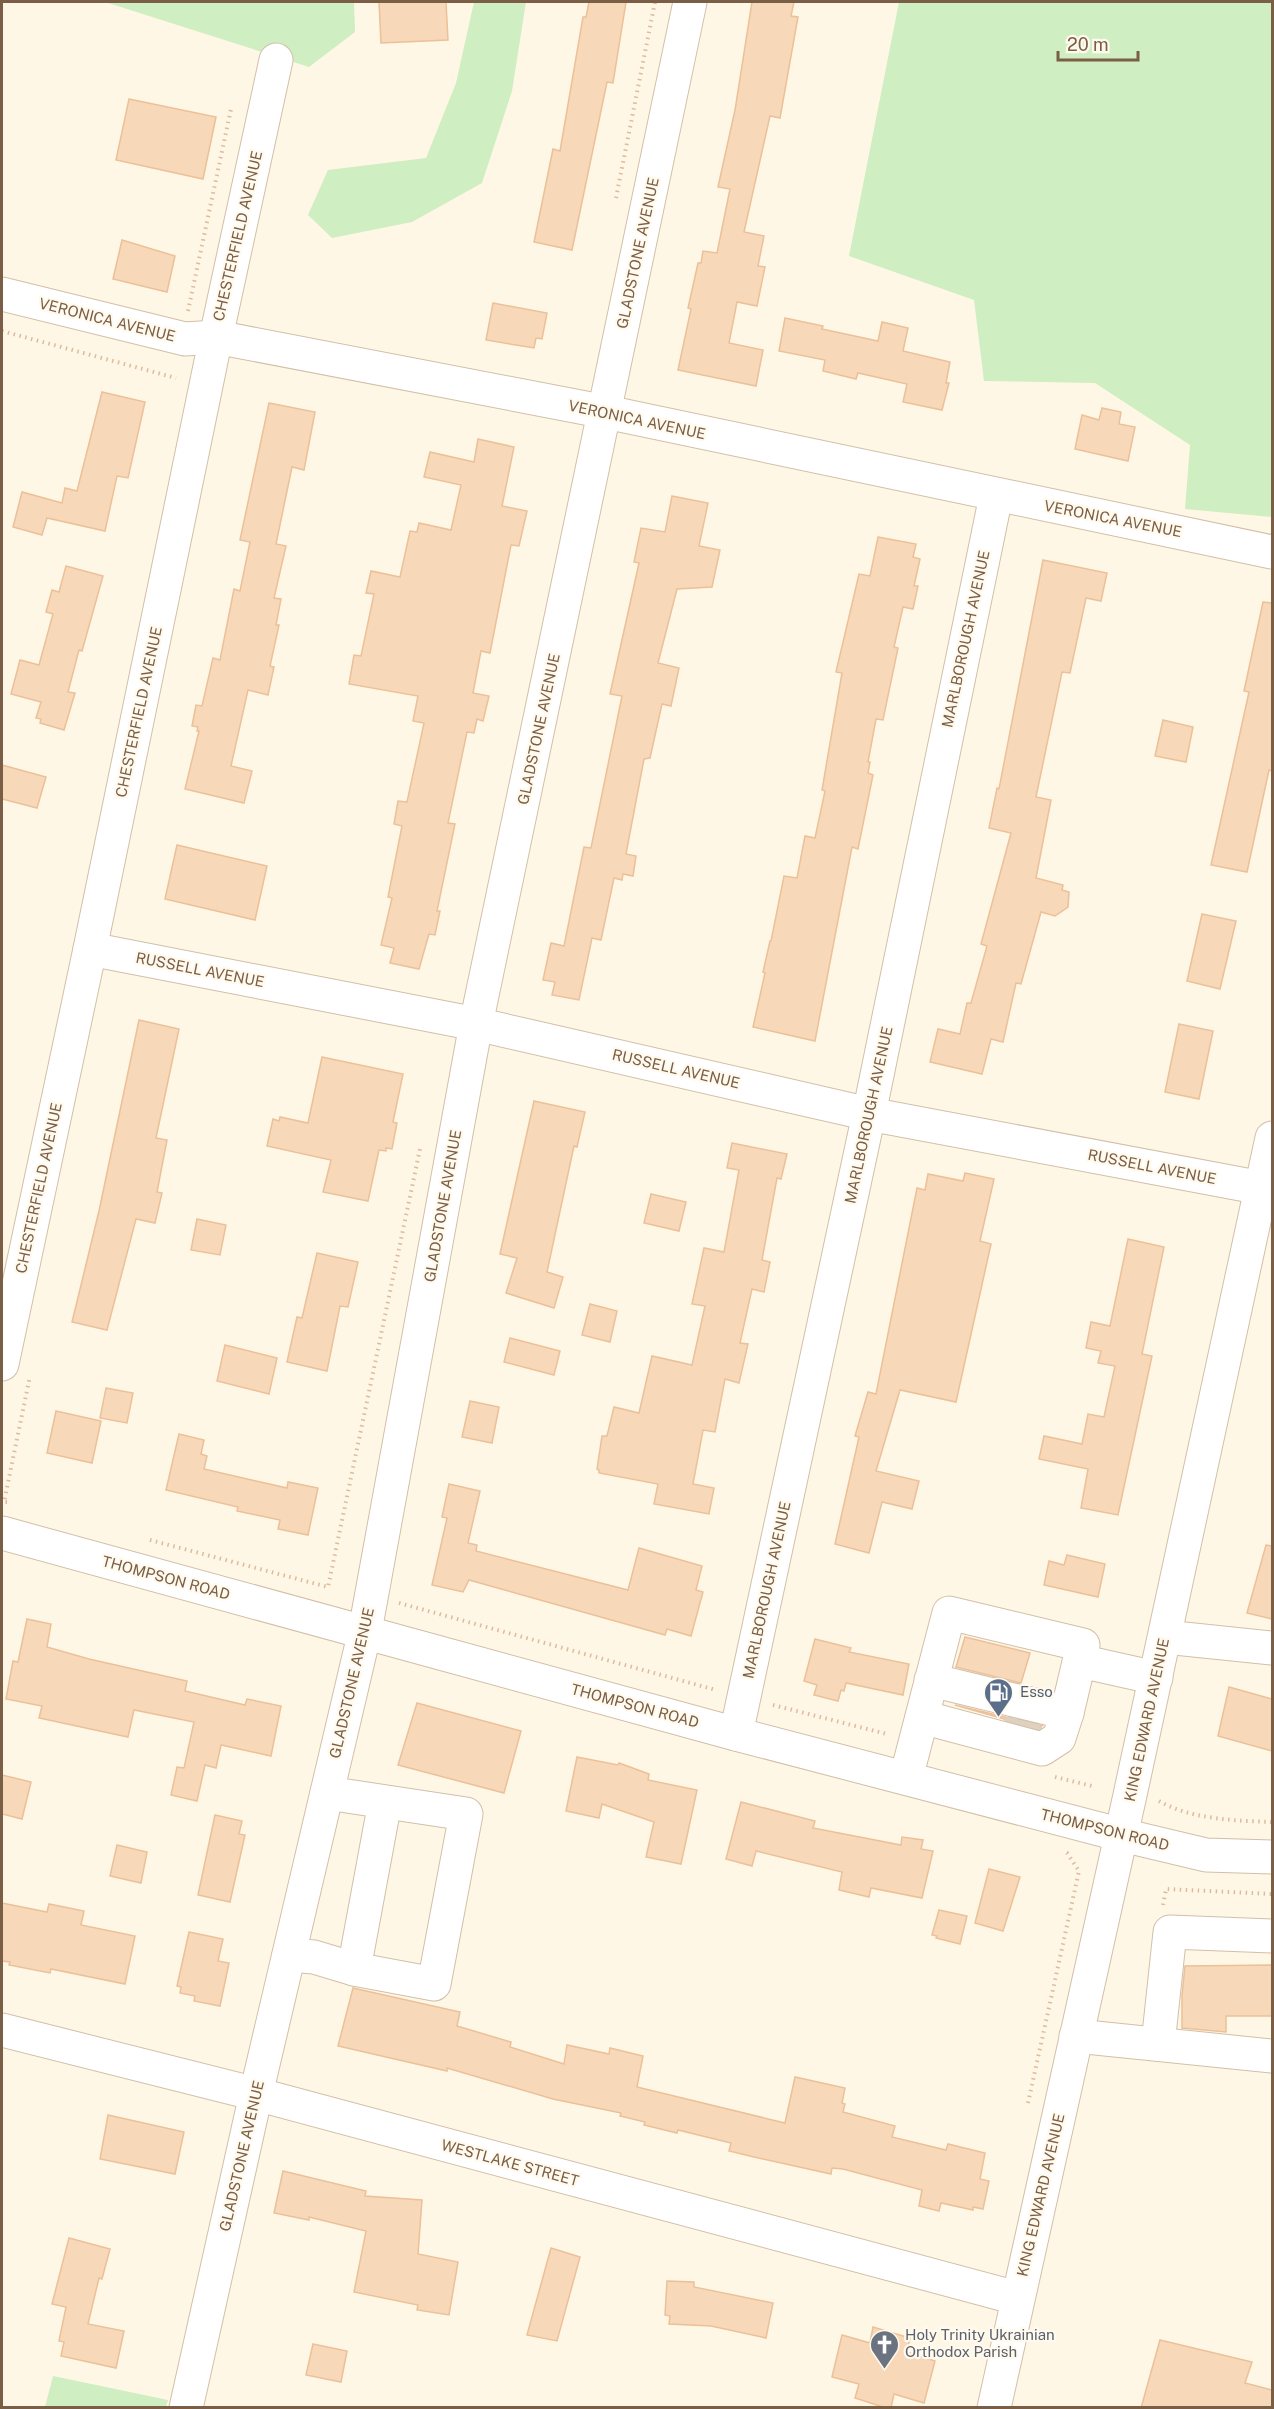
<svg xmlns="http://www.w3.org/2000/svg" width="1274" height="2409" font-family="'Public Sans',sans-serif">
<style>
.green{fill:#cfeec1}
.building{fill:#f7d8b9;stroke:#ecc098;stroke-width:1.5}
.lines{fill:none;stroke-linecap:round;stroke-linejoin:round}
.minor-tunnel{stroke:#ded1bd;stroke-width:33;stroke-dasharray:33 16;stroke-linecap:butt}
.minor-casing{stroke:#d2bfa9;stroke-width:35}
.path{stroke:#ddbb9c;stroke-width:4;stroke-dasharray:1.5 4.5;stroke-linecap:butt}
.minor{stroke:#fff;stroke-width:33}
.labels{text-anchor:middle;stroke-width:4.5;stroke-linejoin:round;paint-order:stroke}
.street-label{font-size:15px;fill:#7b5e46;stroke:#fffaed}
.service-label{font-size:15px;fill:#4e5e75;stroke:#fffaed;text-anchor:start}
.worship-label{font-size:15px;fill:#5b616d;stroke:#fffaed;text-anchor:start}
</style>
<rect width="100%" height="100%" fill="#fff7e5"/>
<g class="green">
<path d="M105,2H354L355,32L309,67Z"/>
<path d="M474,2H526L512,91L482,183L412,222L332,238L308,215L328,170L426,158L456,83Z"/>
<path d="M899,2H1272V517L1185,509L1190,445L1095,383L984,381L974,300L849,256Z"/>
<path d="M53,2376L168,2400L166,2407H45Z"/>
</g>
<g class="building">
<path d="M379,2H446L448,40L381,43Z"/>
<path d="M589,2H626L613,83L607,82L572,250L534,242L553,149L560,151L583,17H586Z"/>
<path d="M752,2H794L791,16L798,17L780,118L770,116L744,232L764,236L758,266L765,267L757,306L737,302L729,343L763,350L756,386L678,370L691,309L688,308L698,263H701L703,251L717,253L730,189L718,187L735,110Z"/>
<path d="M129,99L216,117L203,179L116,160Z"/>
<path d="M122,240L175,256L167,292L113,279Z"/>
<path d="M493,303L547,313L542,339L536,338L534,348L486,340Z"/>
<path d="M785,318L823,326L822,329L878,341L882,322L908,328L903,351L950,362L946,383H949L942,410L903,402L907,384L858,373L856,379L823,371L825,360L779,351Z"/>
<path d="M102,392L145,402L128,478L117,476L105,531L47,518L42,535L13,527L22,492L62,503L65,488L77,491Z"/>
<path d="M269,403L315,412L304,470L292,467L276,544L286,546L274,598L281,599L276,625H279L270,666L274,667L268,695L248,690L231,766L252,771L244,803L185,789L199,731H197L198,727L192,726L196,705L202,706L213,658L220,660L234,589L240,591L250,542L240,540Z"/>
<path d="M1102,408L1121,412L1119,424L1135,427L1128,461L1075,449L1082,415L1099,420Z"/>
<path d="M478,439L514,447L502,506L527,511L519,546L511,545L490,653L481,651L473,693L489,696L483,721L477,719L474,733L467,732L448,823L455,824L437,911H440L435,935L429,934L419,969L390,963L394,948L381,945L392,898L388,897L402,826L394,824L398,801L407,802L424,723L413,721L418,696L349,684L354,655L361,656L374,594L366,593L371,571L400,577L410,531L417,532L419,523L451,530L461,485L424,477L430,452L474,462Z"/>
<path d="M672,496L708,503L699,546L720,550L712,587L677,589L658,663L679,668L671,706L662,704L650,758L644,759L626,854L636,856L633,876L623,874L622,880L614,878L601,940L592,938L579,1000L552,995L555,982L543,980L551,943L564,946L584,847L591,848L622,696L610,694L639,563L634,562L641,528L665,532Z"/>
<path d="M878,537L916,544L913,557L920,559L914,586H918L913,609L903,607L894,647L898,648L883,720L876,719L868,762H870L868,773L873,775L858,849L852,847L815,1041L753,1027L765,973L763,972L770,941H771L784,876L797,878L805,836L815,838L825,791L822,790L842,673L836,672L859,574L870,576Z"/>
<path d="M1043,560L1107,573L1101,601L1086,598L1070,673L1062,672L1036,797L1051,800L1036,878L1063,885L1062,890L1069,892L1068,907L1055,916L1041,912L1021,984L1016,983L1003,1042L991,1039L982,1074L930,1062L938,1029L960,1034L967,1003H971L987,946L981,944L1011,833L989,828L997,788L999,789Z"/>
<path d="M66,566L103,576L82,651L79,650L68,692L75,693L64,730L40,723L41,719L36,718L41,702L11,694L20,660L39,665L53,614L46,612L52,590L59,592Z"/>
<path d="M1263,602L1272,603V771L1269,770L1247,872L1211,865L1249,692L1244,691Z"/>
<path d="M1163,720L1193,727L1186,762L1155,756Z"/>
<path d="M2,765L46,777L37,808L2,799Z"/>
<path d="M177,845L267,866L255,920L165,899Z"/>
<path d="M1202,914L1236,921L1220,989L1187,981Z"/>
<path d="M139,1020L179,1029L156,1138L167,1140L157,1192L162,1193L155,1223L136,1219L107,1330L72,1322L99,1211Z"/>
<path d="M1179,1024L1213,1031L1199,1099L1165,1092Z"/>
<path d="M322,1057L403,1074L393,1122L397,1123L392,1149L386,1148V1151L379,1150L368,1201L323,1192L331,1160L267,1146L273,1119L279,1121L280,1117L308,1123Z"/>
<path d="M534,1101L585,1112L577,1147L574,1146L547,1272L563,1277L554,1308L506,1293L517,1258L500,1254Z"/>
<path d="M732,1143L787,1154L781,1179L777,1178L762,1260L770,1262L764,1292L752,1289L740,1343L748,1344L739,1383L725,1379L715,1432L703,1430L693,1484L714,1488L709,1514L654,1504L658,1484L599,1473V1470L597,1469L602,1436H607L614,1407L639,1413L652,1356L692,1365L705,1306L692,1304L704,1248L724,1252L739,1170L727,1168Z"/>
<path d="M965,1173L994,1179L980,1241L991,1244L956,1402L900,1390L876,1471L919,1481L912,1509L882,1502L869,1553L835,1544L859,1437L855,1436L868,1392L876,1394L917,1188L925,1190L928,1174L963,1181Z"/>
<path d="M651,1194L686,1202L679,1231L644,1223Z"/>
<path d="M197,1219L226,1225L220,1255L191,1250Z"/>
<path d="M1128,1239L1164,1247L1142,1354L1152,1356L1118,1515L1081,1508L1088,1469L1039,1459L1044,1436L1082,1444L1088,1414L1104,1417L1115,1366L1098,1363L1101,1351L1086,1348L1091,1322L1110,1326Z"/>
<path d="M317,1253L358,1262L348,1307L340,1306L327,1371L287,1362L297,1317L302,1318Z"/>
<path d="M590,1304L617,1311L610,1342L582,1335Z"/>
<path d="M510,1338L560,1351L554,1375L504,1362Z"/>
<path d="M225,1345L277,1358L269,1394L217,1381Z"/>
<path d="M106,1388L133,1393L127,1423L100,1418Z"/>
<path d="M470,1401L499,1407L492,1443L462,1437Z"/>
<path d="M56,1411L101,1421L92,1463L47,1453Z"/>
<path d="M179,1434L204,1440L201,1454L207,1456L204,1469L287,1488L288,1482L318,1488L308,1535L278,1529L280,1520L237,1511L238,1507L166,1490Z"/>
<path d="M449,1484L480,1491L468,1543L477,1545L476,1551L628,1590L639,1548L702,1566L696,1590L703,1592L691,1636L667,1629L665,1635L469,1580L463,1592L432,1585L447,1518L442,1517Z"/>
<path d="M1266,1545L1272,1546V1619L1247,1613Z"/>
<path d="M1067,1555L1105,1564L1098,1597L1044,1585L1049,1561L1064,1565Z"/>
<path d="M27,1619L51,1624L47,1647L89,1659L187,1681L185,1691L245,1705L247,1699L281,1706L271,1756L221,1745L216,1768L205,1765L197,1801L171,1795L177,1767L184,1768L194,1722L134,1710L128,1737L39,1718L42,1706L6,1699L13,1661L18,1662Z"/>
<path d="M965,1637L1030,1653L1021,1683L956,1667Z"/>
<path d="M815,1639L851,1648L849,1652L909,1664L903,1695L846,1683L844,1691L841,1690L838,1701L814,1695L817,1685L804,1681Z"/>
<path d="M1229,1687L1272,1699V1751L1218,1736Z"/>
<path d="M417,1703L521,1731L504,1793L398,1765Z"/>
<path d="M955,1705L1042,1726L1039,1729Z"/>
<path d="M577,1757L618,1765L619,1763L649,1774L648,1780L697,1790L681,1864L646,1857L654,1822L602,1804L599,1818L566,1811Z"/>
<path d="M2,1775L31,1782L22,1819L2,1814Z"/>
<path d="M741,1802L815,1821L813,1828L901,1845L902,1837L923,1840L921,1849L933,1851L922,1898L871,1888L869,1897L839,1890L842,1872L756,1851L752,1866L726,1859Z"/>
<path d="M215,1815L242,1821L239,1834L245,1835L230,1902L198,1895Z"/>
<path d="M117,1845L147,1852L141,1883L110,1876Z"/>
<path d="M989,1869L1020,1877L1003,1931L975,1923Z"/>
<path d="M2,1903L47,1912L49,1904L84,1911L81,1925L135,1936L125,1984L51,1969L50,1973L9,1965L10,1962L2,1961Z"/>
<path d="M939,1910L967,1916L960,1944L936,1938L937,1936L932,1935Z"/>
<path d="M189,1932L223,1939L218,1961L229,1963L220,2006L194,2001L195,1996L180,1993L181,1987L177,1986Z"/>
<path d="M1272,1965V2016H1226V2032L1182,2028V1995L1185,1966Z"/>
<path d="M353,1988L460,2012L457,2026L511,2042L510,2047L564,2064L567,2045L609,2054L610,2048L643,2056L637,2087L785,2123L795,2077L845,2088L842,2103L845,2104L843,2112L895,2126L892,2137L946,2150L948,2144L985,2153L980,2179L989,2181L983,2209L973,2207V2210L941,2203L939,2211L919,2206L922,2190L843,2169L832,2168L831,2174L754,2157L729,2151L731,2143L678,2130L677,2133L644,2125L645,2122L620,2116L621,2113L553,2099L447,2068V2071L338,2046Z"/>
<path d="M108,2115L184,2132L175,2174L100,2159Z"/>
<path d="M283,2171L366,2191L365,2196L422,2200L418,2254L458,2262L449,2315L417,2310L418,2305L354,2292L366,2231L309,2217V2220L274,2213Z"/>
<path d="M69,2238L110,2249L102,2279L99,2278L88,2324L124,2331L116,2368L61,2356L64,2342L59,2341L66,2307L52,2304Z"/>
<path d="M551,2248L580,2257L557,2341L527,2335Z"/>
<path d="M667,2281L694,2282V2287L773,2303L766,2338L711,2326L669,2324L670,2316L665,2315Z"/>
<path d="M873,2327L910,2338L907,2352L935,2361L924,2403L894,2394L891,2408H886L855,2398L859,2384L832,2377L842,2335L870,2343Z"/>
<path d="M1160,2340L1252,2362L1245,2383L1272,2390V2408H1141Z"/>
<path d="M313,2344L347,2351L341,2382L306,2375Z"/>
</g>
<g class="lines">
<path class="minor-tunnel" d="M1013,1735L1031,1717"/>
<defs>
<g id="minor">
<path d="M2,294L185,339L216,337L606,412L1272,552"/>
<path d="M90,949L476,1024L869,1114L1262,1188"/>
<path d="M2,1364L90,949L216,337L276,60"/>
<path d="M2,1533L736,1734L1122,1835L1206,1855L1272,1857"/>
<path d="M1165,1637L1272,1648"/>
<path d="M1080,1661L1156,1678"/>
<path d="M922,1717L1042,1749L1059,1738L1067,1713"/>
<path d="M736,1734L869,1114L996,496"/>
<path d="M906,1778L949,1613L1083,1645L1067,1713L931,1680"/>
<path d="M327,1793L466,1814L434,1984L354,1969L385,1802"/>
<path d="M289,1955L314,1957L354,1969"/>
<path d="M2,2030L256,2094L1017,2298"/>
<path d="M1076,2036L1272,2056"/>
<path d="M1158,2044L1170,1932L1272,1936"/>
<path d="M186,2408L256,2094L365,1631L476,1024L690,2"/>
<path d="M994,2408L1130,1795L1272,1138"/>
</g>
</defs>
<use href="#minor" class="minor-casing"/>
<g class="path">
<path d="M616,198L655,2"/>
<path d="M188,311L231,109"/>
<path d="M2,331L176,378"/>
<path d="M7,1502H4L30,1376"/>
<path d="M150,1540L328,1587L420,1149"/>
<path d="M399,1603L716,1690"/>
<path d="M773,1705L887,1734"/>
<path d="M1055,1777L1092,1786"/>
<path d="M1159,1801C1190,1819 1236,1821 1272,1822"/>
<path d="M1163,1905L1166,1889L1272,1894"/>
<path d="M1028,2103L1079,1871L1067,1853L1064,1852"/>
</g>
<use href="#minor" class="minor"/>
</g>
<defs>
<symbol id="fuel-pin" viewBox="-11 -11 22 30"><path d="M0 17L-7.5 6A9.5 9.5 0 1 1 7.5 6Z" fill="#5c6f8a" stroke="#fffaed"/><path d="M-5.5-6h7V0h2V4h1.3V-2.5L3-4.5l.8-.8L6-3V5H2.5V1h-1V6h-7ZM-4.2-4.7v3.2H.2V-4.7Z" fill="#fff"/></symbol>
<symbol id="church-pin" viewBox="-11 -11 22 30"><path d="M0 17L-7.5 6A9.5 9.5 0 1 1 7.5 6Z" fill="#6b7280" stroke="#fffaed"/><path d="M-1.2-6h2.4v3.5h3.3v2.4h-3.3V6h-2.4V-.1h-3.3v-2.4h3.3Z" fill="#fff"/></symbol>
</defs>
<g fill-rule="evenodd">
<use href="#fuel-pin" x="982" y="1676" width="33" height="45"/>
<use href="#church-pin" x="868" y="2328" width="33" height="45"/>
</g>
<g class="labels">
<g class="street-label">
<text transform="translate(238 236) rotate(-77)" y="5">CHESTERFIELD AVENUE</text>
<text transform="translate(638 253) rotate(-78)" y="5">GLADSTONE AVENUE</text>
<text transform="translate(107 320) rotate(14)" y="5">VERONICA AVENUE</text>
<text transform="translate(637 420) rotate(12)" y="5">VERONICA AVENUE</text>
<text transform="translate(1113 519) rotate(11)" y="5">VERONICA AVENUE</text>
<text transform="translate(966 639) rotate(-78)" y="5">MARLBOROUGH AVENUE</text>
<text transform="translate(139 712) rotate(-78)" y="5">CHESTERFIELD AVENUE</text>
<text transform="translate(539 729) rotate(-78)" y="5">GLADSTONE AVENUE</text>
<text transform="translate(200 970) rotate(11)" y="5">RUSSELL AVENUE</text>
<text transform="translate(676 1069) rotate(13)" y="5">RUSSELL AVENUE</text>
<text transform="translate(869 1115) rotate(-78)" y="5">MARLBOROUGH AVENUE</text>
<text transform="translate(1152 1167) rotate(11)" y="5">RUSSELL AVENUE</text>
<text transform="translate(39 1188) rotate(-78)" y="5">CHESTERFIELD AVENUE</text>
<text transform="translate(443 1206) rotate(-80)" y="5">GLADSTONE AVENUE</text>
<text transform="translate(166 1578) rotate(15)" y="5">THOMPSON ROAD</text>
<text transform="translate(767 1590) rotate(-78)" y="5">MARLBOROUGH AVENUE</text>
<text transform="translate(352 1683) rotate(-77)" y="5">GLADSTONE AVENUE</text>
<text transform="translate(635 1706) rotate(15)" y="5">THOMPSON ROAD</text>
<text transform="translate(1147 1720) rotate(-78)" y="5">KING EDWARD AVENUE</text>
<text transform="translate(1105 1830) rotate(14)" y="5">THOMPSON ROAD</text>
<text transform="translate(242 2156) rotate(-77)" y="5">GLADSTONE AVENUE</text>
<text transform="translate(510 2163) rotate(15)" y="5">WESTLAKE STREET</text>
<text transform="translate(1041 2195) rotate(-77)" y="5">KING EDWARD AVENUE</text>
</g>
<g class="service-label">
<text x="1020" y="1697">Esso</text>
</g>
<g class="worship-label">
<text x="905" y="2340">Holy Trinity Ukrainian<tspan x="905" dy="17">Orthodox Parish</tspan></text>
</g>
</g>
<rect width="1274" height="2409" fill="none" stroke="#7b5e46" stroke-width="6"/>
<path d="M1058 51v9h80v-9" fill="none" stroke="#7b5e46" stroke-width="3"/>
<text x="1067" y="51" font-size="18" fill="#7b5e46" stroke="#fffaed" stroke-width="4.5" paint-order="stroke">20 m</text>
</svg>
